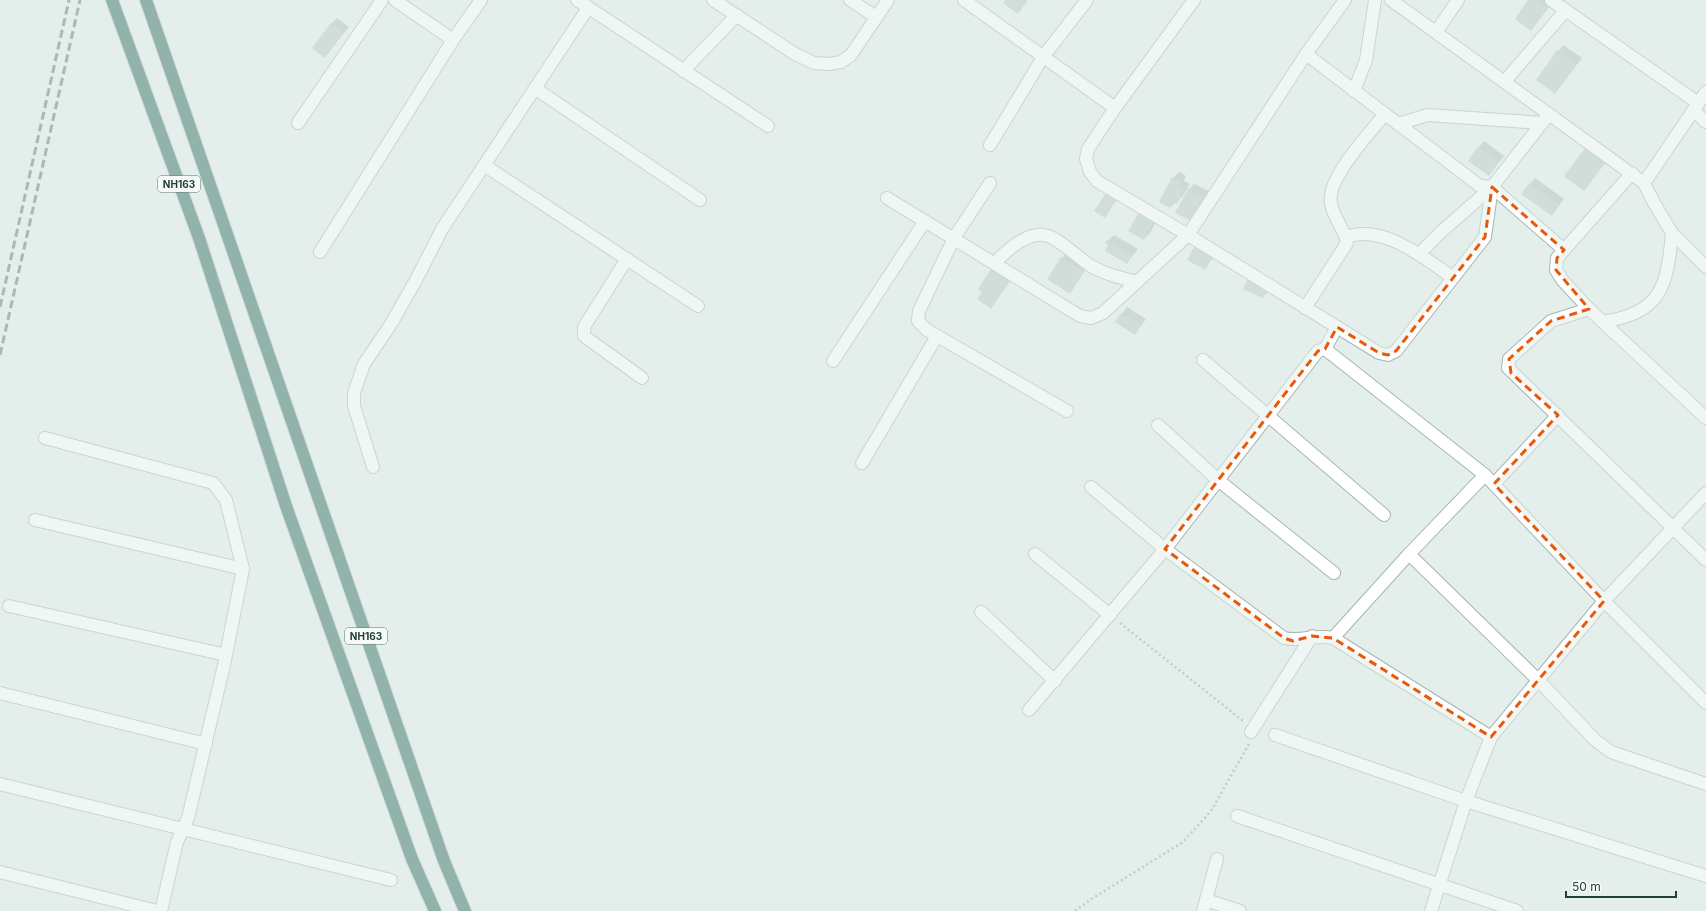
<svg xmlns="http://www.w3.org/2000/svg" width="1706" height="911" font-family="Inter,sans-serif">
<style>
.shadow{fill:#0003}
.building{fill:#b9c8c3}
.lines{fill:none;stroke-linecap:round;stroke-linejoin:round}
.street-casing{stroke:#a6b6b2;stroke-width:14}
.highway-casing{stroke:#c1c9c8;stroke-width:14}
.path{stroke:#84b1a6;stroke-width:2.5;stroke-dasharray:2 3;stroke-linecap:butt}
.street{stroke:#fff;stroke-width:12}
.highway{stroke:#2f6c63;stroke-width:12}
.rail{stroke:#5e7b75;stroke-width:3;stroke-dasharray:8 4;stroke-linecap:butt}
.marked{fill:none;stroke:#e8590c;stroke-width:3;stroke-dasharray:8 5;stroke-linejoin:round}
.labels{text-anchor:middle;stroke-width:3.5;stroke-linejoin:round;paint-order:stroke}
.shield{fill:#f5faf8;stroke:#627773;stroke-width:1}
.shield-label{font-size:10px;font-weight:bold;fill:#233f3a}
</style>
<rect width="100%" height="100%" fill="#e4eeea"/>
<g class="shadow">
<path d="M1529,0H1550L1553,2L1531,30Z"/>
<path d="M337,18L349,27L325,57L331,24Z"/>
<path d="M1563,45L1582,58L1555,93L1537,80Z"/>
<path d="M1484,141L1504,156L1489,175L1479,147Z"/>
<path d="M1179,172L1186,176L1184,181L1190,184L1183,196L1170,207L1173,178Z"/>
<path d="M1535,178L1564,199L1552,215L1530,184Z"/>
<path d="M1194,184L1211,192L1193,221L1188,190Z"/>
<path d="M1106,194H1121L1105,216Z"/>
<path d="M1145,208L1159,216L1150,233L1144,239L1130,231L1139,214Z"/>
<path d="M1114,235L1138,249L1127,263L1110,245L1108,241Z"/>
<path d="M1196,246L1217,252L1205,269Z"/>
<path d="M1068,252L1089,265L1070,292L1062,258Z"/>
<path d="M998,264L1014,275L991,308L983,292L992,270Z"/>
<path d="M1256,271L1274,280L1269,291L1263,297Z"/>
<path d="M1127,307L1146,319L1135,334L1116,322Z"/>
</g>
<g class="building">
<path d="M1005,0H1028L1018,14L1003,3Z"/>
<path d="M1528,0H1537L1548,8L1531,31L1515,19Z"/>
<path d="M331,23L343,33L325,58L312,48Z"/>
<path d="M1557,50L1577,64L1555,94L1536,80Z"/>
<path d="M1478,146L1499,162L1489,176L1468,161Z"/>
<path d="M1586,147L1606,162L1584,191L1564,176Z"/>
<path d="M1172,177L1181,182L1179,187L1184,190L1177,204L1173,201L1170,208L1159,202Z"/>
<path d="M1529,183L1559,205L1552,216L1521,194Z"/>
<path d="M1188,189L1206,198L1193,222L1175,213Z"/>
<path d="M1106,193L1116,200L1105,218L1094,211Z"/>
<path d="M1138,214L1154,222L1144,240L1128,231Z"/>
<path d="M1107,240L1132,255L1127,264L1105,251L1108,245L1105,243Z"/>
<path d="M1195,246L1202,250L1201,252L1212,258L1205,270L1187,260Z"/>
<path d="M1061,257L1084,272L1070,294L1047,279Z"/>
<path d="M991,269L1009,282L991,309L977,299L982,292L978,289Z"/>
<path d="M1249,276L1269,286L1263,298L1243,289Z"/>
<path d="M1121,313L1141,325L1135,335L1115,322Z"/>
</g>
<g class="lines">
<defs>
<g id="street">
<path d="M395,0L453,40"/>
<path d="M577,0L768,126"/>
<path d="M713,0L795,54L814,63L829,64L841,62L851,55L888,0"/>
<path d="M850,0L876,17"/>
<path d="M964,0L1115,108"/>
<path d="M1194,0L1115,108L1088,149L1086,159L1090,172L1097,181L1188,235L1379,353L1388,355L1396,351L1485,237L1492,187"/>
<path d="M1391,0L1644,183"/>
<path d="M1551,0L1698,103"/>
<path d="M1436,32L1458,0"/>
<path d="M1306,54L1480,186L1492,187L1549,114"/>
<path d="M683,71L737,15"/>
<path d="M1505,81L1566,10"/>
<path d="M536,89L700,200"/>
<path d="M1354,91L1366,60L1375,0"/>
<path d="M1706,92L1644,183L1654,203L1672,233L1706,267"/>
<path d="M1693,110L1706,122"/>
<path d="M298,123L382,0"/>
<path d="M1398,124L1428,115L1542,123"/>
<path d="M990,145L1043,57L1087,0"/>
<path d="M484,165L698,306"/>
<path d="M1632,173L1557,258L1556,270L1563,281L1589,309L1706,418"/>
<path d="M990,183L954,238L919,311L918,321L927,330L1067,411"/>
<path d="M1492,187L1564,250"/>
<path d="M887,198L1080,316L1091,318L1103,313L1188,235L1306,54L1345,0"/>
<path d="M1346,237C1383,224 1423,257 1452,277"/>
<path d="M320,252L453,40L481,0"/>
<path d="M1419,254L1441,232L1492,187"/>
<path d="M627,259L589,319L584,327V336L642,378"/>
<path d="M995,263C1007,250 1025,233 1044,235C1057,236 1079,259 1091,266C1105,274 1121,278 1137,282"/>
<path d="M1305,308L1347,243C1345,229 1333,218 1331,203C1326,179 1369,134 1385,114"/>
<path d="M1589,309L1551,321L1509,359L1508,368L1706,560"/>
<path d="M1603,322C1662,312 1667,287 1672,233"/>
<path d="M1325,349L1337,327"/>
<path d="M1203,360L1384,515"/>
<path d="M833,361L925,221"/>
<path d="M1158,425L1218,480L1334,573"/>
<path d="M45,438L213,483L226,500L243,569L224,665L188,818L177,842L161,911"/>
<path d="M862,463L937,336"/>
<path d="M373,467L354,406V393L364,364L391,324L416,280L442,229L588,8"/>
<path d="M1494,484L1558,415"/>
<path d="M1091,487L1165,549L1284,638C1301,642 1315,634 1333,638L1491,737"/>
<path d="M35,520L243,569"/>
<path d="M1035,554L1110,615"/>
<path d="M1409,554L1538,680L1595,740L1611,752L1706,784"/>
<path d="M9,606L226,655"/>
<path d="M981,612L1055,681"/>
<path d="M1333,638L1409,554L1485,475"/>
<path d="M0,693L206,744"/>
<path d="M1029,710L1165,549L1318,351L1325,349L1485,475L1604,601L1706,703"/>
<path d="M1251,732L1312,636"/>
<path d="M1275,735L1466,801L1706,876"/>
<path d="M0,784L391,880"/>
<path d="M1237,816L1517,911"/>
<path d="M0,872L157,911"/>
<path d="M1206,900L1240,911"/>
<path d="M1203,911L1217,859"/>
<path d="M1431,911L1466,801L1491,737L1604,601L1706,493"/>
</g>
<g id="highway">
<path d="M112,0L199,238L286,506L412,859L435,911"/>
<path d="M146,0L444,861L465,911"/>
</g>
</defs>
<use href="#street" class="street-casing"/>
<use href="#highway" class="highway-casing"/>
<g class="path">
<path d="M1120,623L1243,721"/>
<path d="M1075,911L1090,900L1183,842L1211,811L1249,744"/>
</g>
<use href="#street" class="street"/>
<use href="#highway" class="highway"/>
<g class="rail">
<path d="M0,307L69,0"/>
<path d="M0,355L80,0"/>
</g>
</g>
<path d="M0 0H1706V911H0ZM1492,187L1564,250L1557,258L1556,270L1589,309L1551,321L1509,359L1511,373L1558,415L1494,484L1604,601L1491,737L1333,638L1312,636L1293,641L1284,638L1165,549L1318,351L1325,349L1337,327L1379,353L1388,355L1396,351L1485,237Z" fill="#e4eeea" fill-opacity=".55" fill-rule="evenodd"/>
<path class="marked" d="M1492,187L1564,250L1557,258L1556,270L1589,309L1551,321L1509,359L1511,373L1558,415L1494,484L1604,601L1491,737L1333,638L1312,636L1293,641L1284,638L1165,549L1318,351L1325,349L1337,327L1379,353L1388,355L1396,351L1485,237Z"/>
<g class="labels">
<g class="shield">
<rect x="158" y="176" width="42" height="16" rx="3"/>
<rect x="345" y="628" width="42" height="16" rx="3"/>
</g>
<g class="shield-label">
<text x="179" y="188">NH163</text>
<text x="366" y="640">NH163</text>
</g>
</g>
<path d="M1566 891v6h110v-6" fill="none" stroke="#233f3a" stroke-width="2"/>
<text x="1572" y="891" font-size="12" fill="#233f3a" stroke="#f5faf8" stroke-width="3" paint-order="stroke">50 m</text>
</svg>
